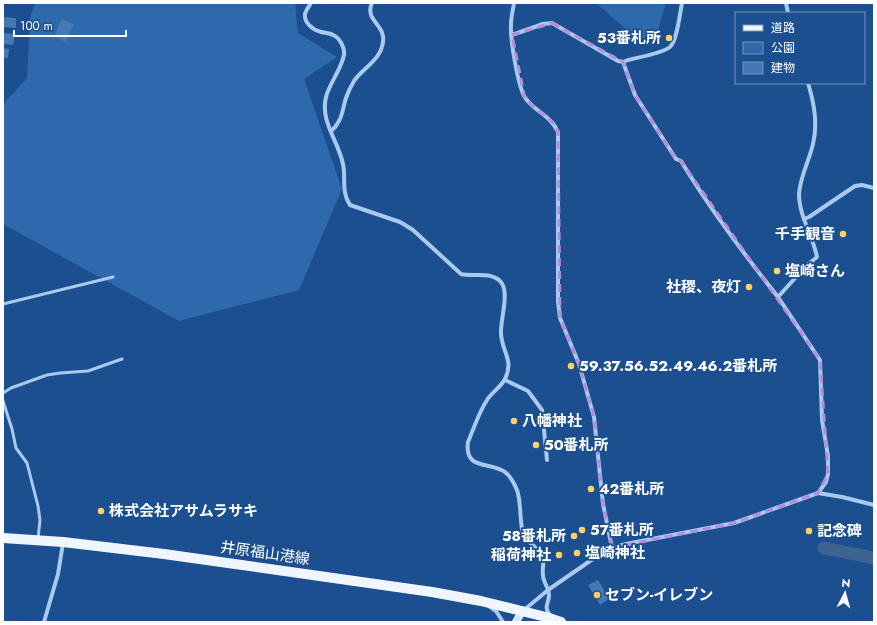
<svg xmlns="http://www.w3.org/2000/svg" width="877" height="625" font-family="Jost,'Noto Sans JP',sans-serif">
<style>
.green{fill:#2e69ad}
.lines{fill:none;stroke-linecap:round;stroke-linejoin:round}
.river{stroke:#3c6290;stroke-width:13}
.building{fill:#4478b7}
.lane{stroke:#a9c9ee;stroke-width:3}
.street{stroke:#a9c9ee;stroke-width:4}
.secondary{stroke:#d6e6fa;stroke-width:8}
.primary{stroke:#f0f6ff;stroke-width:10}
.marked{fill:none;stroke:#b68bdc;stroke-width:3;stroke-dasharray:8 5;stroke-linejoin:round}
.poi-dot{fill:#ffd166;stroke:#1b4f8f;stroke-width:1.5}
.labels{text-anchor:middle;stroke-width:3.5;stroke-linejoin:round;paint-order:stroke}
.poi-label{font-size:15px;font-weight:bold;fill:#fff;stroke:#1b4f8f;text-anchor:start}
.street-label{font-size:15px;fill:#fff;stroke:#1b4f8f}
</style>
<rect width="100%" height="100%" fill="#1b4f8f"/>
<g class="green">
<path d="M35,3H295L298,33L337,57L304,79L342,189L299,290L179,321L3,224V104L27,78L30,18Z"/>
<path d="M596,3H666L655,41L636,38Z"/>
</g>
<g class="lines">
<path class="river" d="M824,548L874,558"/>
</g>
<g class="building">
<path d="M4,17L16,18V28L3,27Z"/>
<path d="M62,19L74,24L66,42L54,36Z"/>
<path d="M3,33L15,34L13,45L3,44Z"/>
<path d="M3,48L9,49L8,58H3Z"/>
<path d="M598,580L609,599L600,605L588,585Z"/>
</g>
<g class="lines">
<g class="lane">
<path d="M3,304L113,277"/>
<path d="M3,393L11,388L47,375L60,373L88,371L122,359"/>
<path d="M3,401L12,429L16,448L27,463L38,506L40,520L38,539"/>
</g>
<g class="street">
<path d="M311,3C309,6 306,10 305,14C304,23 313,30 321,32C325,33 330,33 333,35C340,38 345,48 344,55C341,70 330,82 326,97C320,122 338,140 343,164C346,178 341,192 350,205L400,222L413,230L461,274C474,277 489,271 500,281C510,290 501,318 501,331C500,350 515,359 505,379C501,387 492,392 487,400C479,412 474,428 468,442C464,471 490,461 505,472C510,476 515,485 517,490C522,504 519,526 524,536C530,545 540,548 543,559C544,564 542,570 543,575C543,582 549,588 549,595C549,604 543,606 550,615L552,616"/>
<path d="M514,3C513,10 511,17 511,24C510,38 518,89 526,99C536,112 551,116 558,132V301L560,318L579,364L594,417L603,504L612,548"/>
<path d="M682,3C680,13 677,41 670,47C661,54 639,57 628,60L623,62L635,95L676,159L681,161C710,209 743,253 778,297"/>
<path d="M786,3L788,13"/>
<path d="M512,35L543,24L552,23L618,61L623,62"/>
<path d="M331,131C333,129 336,127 337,124C343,117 343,106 346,98C348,92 351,86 354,81C363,68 381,60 383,42C386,25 364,20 372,3"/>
<path d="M804,219L809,217L855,186L862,185L874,188"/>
<path d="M505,380L528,391L542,410L547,460"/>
<path d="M818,493L842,497L874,505"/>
<path d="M489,606L496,611L503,622"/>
<path d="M524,610L548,590L603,552L612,548L626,544L734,523L818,493L826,482L828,474V456L822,420L820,360L778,297L806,266L817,257C813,236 799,216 799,194C800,177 809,161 813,144C818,123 814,103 808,83"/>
<path d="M44,622L58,574L63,543"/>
</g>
<path class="secondary" d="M516,622L522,611"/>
<path class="primary" d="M3,538L63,542L164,554L432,592L481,601L546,617L561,622"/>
</g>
<path class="marked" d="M552,23L623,62L635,95L676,159L681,161L820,360L828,474L818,493L734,523L612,548L603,504L594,417L579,364L560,318L558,132L555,124L525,99L512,35Z"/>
<g class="poi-dot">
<circle cx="669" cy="38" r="4"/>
<circle cx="843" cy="234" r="4"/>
<circle cx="777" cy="271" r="4"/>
<circle cx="749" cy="287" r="4"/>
<circle cx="571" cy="366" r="4"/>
<circle cx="514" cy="421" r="4"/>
<circle cx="536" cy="445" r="4"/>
<circle cx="591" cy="489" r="4"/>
<circle cx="101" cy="511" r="4"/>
<circle cx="582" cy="530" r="4"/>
<circle cx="809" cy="531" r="4"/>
<circle cx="574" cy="536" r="4"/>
<circle cx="577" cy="553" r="4"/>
<circle cx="559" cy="555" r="4"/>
<circle cx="597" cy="595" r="4"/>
</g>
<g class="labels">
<g class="poi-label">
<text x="661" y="43" text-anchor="end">53番札所</text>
<text x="835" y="239" text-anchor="end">千手観音</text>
<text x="785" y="276">塩崎さん</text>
<text x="741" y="292" text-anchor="end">社稷、夜灯</text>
<text x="579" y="371">59.37.56.52.49.46.2番札所</text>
<text x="522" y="426">八幡神社</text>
<text x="544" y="450">50番札所</text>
<text x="599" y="494">42番札所</text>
<text x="109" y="516">株式会社アサムラサキ</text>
<text x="590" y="535">57番札所</text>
<text x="817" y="536">記念碑</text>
<text x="566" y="541" text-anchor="end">58番札所</text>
<text x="585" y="558">塩崎神社</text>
<text x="551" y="560" text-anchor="end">稲荷神社</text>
<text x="605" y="600">セブン-イレブン</text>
</g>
<g class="street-label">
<text transform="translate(265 553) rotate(8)" y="5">井原福山港線</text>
</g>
</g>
<rect width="877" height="625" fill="none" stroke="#ffffff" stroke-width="8"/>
<rect x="735" y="12" width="130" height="72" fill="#1b4f8f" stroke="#7695bc"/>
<rect x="743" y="25" width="20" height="6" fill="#f0f6ff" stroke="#7695bc"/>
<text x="771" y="32" font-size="12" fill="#ffffff">道路</text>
<rect x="743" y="42" width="20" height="12" fill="#2e69ad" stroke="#7695bc"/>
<text x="771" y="52" font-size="12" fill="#ffffff">公園</text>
<rect x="743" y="62" width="20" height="12" fill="#4478b7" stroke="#7695bc"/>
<text x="771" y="72" font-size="12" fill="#ffffff">建物</text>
<g transform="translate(845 593) rotate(6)" stroke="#1b4f8f" stroke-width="3" paint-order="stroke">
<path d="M0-3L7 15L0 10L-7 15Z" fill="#ffffff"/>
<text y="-6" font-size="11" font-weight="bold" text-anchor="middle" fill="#ffffff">N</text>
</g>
<path d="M14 30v6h112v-6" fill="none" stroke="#ffffff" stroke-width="2"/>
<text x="20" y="30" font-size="12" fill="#ffffff" stroke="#1b4f8f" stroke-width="3" paint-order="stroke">100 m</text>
</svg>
